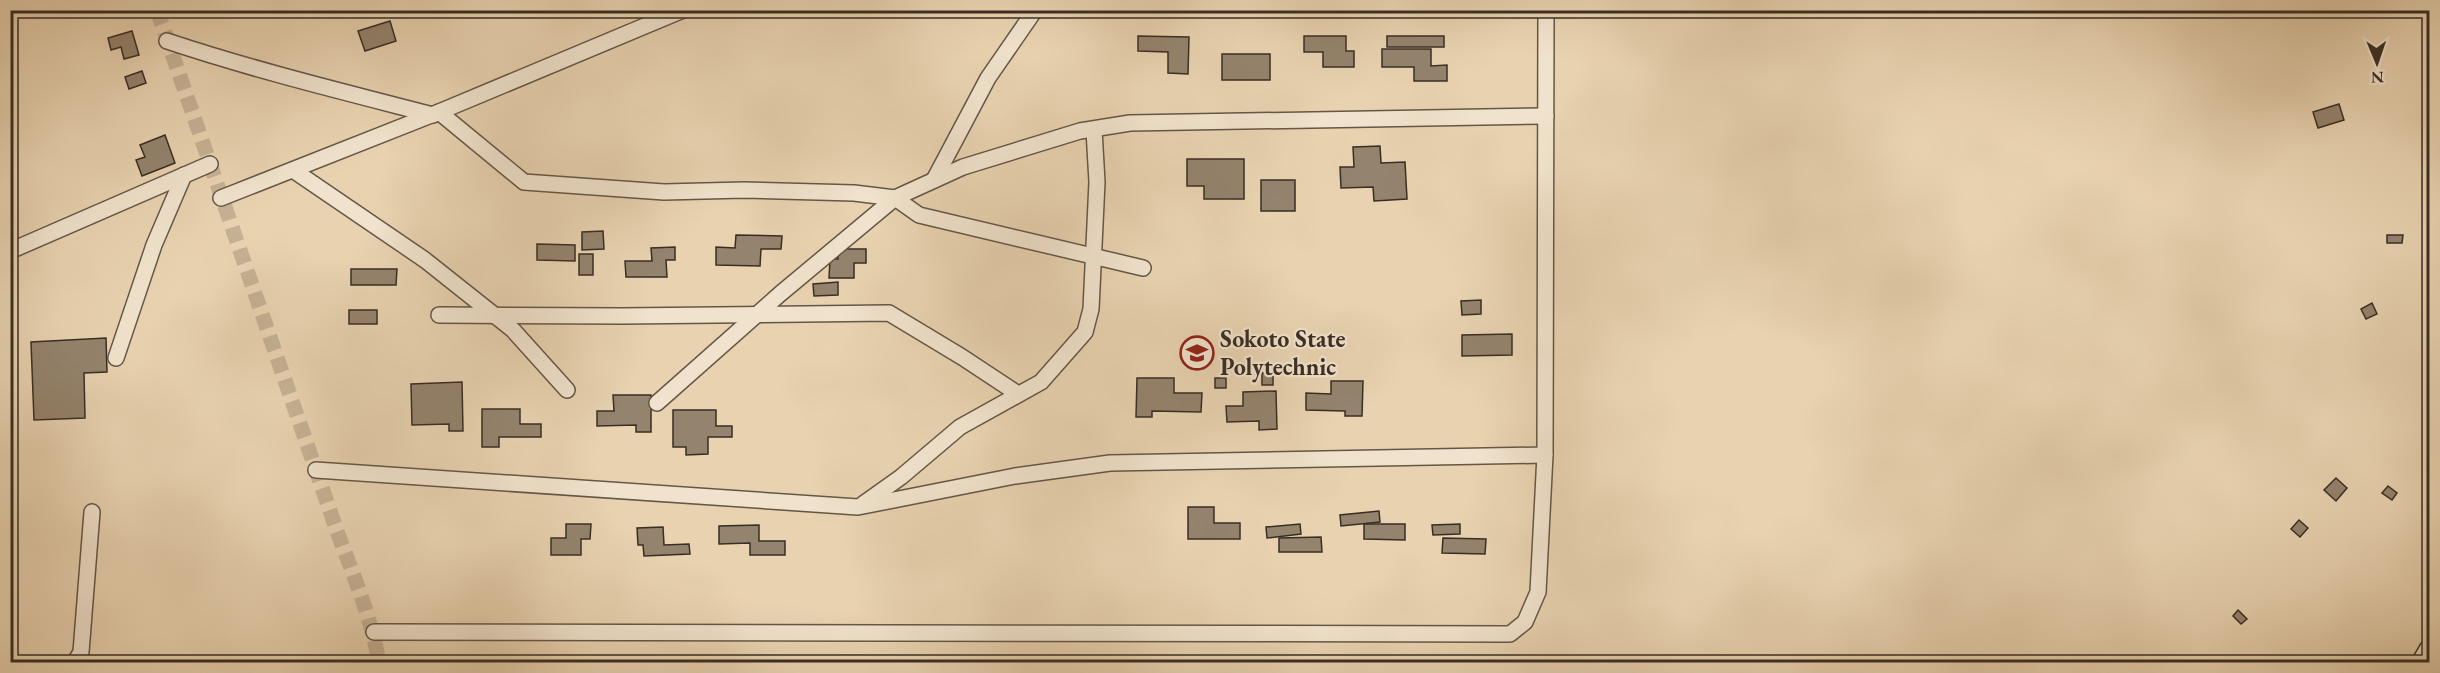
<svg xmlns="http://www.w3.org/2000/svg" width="2440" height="673" font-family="'EB Garamond',serif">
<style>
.building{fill:#94836d;stroke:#392e24;stroke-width:1.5}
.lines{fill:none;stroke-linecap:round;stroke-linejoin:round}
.street-tunnel{stroke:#c5b194;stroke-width:15;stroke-dasharray:15 8;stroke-linecap:butt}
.street-casing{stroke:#655747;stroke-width:18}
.secondary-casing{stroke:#392e24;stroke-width:24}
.street{stroke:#f0e2cc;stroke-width:15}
.secondary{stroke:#f0e2cc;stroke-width:21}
.labels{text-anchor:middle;stroke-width:4.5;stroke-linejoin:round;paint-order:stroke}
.poi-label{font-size:24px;font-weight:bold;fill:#392e24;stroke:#f0e2cc;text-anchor:start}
</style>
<rect width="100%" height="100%" fill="#e8d2b0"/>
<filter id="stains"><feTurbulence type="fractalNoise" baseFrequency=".00333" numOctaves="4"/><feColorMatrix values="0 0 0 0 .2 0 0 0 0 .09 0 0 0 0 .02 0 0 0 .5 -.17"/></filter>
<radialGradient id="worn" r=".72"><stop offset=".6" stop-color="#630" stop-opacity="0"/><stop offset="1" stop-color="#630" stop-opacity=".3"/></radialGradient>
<g class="building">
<path d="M390,21L396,41L365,51L358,31Z"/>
<path d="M132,31L139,55L124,59L121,47L111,50L108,38Z"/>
<path d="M1138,36L1189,37L1188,74L1168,73V52L1138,51Z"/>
<path d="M1304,36H1346V51H1354V67H1323V52H1304Z"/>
<rect x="1387" y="36" width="57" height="11"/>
<path d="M1382,49H1431V66L1447,65V81H1414V67H1382Z"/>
<rect x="1222" y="54" width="48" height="26"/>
<path d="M142,71L146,83L129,89L125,77Z"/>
<path d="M2339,104L2344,120L2318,128L2313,112Z"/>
<path d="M165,135L175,163L142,176L136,160L145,157L140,145Z"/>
<path d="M1380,146L1381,163L1405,162L1407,199L1374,201L1373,187L1341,188L1340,167H1354L1353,147Z"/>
<path d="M1187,159H1244V199H1204V186H1187Z"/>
<rect x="1261" y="180" width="34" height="31"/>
<path d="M603,231L604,249L582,250V232Z"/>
<path d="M736,235L782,236L781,249H761L760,266L716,265V247L735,248Z"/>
<path d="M2387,235H2403L2402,243H2387Z"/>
<path d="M537,244L575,245V261L537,260Z"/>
<path d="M675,247V260H666L667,277H626L625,261H652L651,248Z"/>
<path d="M838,249H866V263H854V278H829L830,259H838Z"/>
<rect x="579" y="254" width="14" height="21"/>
<path d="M351,269H397L396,285H351Z"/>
<path d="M838,282V295L814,296L813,284Z"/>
<path d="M1481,300V314L1462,315L1461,301Z"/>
<path d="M2372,303L2377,314L2366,319L2361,309Z"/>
<rect x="349" y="310" width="28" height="14"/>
<path d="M1512,334V355L1462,356V335Z"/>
<path d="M106,338L107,372L84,373L85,418L34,420L31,342Z"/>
<rect x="1262" y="373" width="11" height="12"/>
<path d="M1137,378H1174V393H1202L1201,412L1152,411V417H1136Z"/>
<rect x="1215" y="378" width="11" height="10"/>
<path d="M1331,381H1363L1362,416H1345V411L1306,410V393L1331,394Z"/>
<path d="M462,382L463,431H449V424L412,425L411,384Z"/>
<path d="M1276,391L1277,429L1259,430V421L1227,422L1226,406H1243V392Z"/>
<path d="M613,395H651V432H636V425L597,426V411H614Z"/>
<path d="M482,409H520V424H541V437H499V447H482Z"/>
<path d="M673,410H716V426H732V437H708V454L686,455V447H673Z"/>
<path d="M2336,478L2347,488L2336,501L2324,490Z"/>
<path d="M2388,486L2397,493L2392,500L2382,493Z"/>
<path d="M1188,507H1214V523H1240V539H1188Z"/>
<path d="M1379,511L1380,522L1341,526L1340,515Z"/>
<path d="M2299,520L2308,528L2300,537L2291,529Z"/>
<path d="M566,524H591L590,539H581V555H551V538H566Z"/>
<path d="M1300,524L1301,534L1267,538L1266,527Z"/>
<path d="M1364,524H1405V540L1364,539Z"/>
<path d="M1460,524V534L1433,535L1432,525Z"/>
<path d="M759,525V541H785V555H750V543L719,544V526Z"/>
<path d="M663,527L664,545L689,544L690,554L644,556L643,545H638L637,528Z"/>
<path d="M1321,537L1322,552H1279V538Z"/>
<path d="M1443,538L1486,539L1485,554L1442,553Z"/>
<path d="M2238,610L2247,619L2241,624L2233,616Z"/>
</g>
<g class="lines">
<path class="street-tunnel" d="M157,10L338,534C354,576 371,618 379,662"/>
<defs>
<g id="street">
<path d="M167,41C254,70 344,92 433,115"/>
<path d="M439,112L524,182L664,192L744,190L854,193L895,198L963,167L1080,131L1130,123L1546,116"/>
<path d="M293,170L425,260L513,330L567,390"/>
<path d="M934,180L988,78L1035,10"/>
<path d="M221,198L439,112L683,10"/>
<path d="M10,251L210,164"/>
<path d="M439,315L622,316L889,313L962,357L1018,394"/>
<path d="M116,358L154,245L184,175"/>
<path d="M657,403L780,294L895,198L919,215L1143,268"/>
<path d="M316,470L858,507L1015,476L1110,463L1545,455"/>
<path d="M863,504L901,477L960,427L1041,382L1085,332L1091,309L1097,182L1094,130"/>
<path d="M374,632L1510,634L1525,622L1538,592L1545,455L1546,10"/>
<path d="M75,662L81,652L92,512"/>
</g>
<path id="secondary" d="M2423,662L2430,650"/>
</defs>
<use href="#street" class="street-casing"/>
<use href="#secondary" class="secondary-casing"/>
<use href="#street" class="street"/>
<use href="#secondary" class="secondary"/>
</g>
<defs>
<symbol id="university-ring" viewBox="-11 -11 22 22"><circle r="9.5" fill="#f0e2cc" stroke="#8f2418" stroke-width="1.5"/><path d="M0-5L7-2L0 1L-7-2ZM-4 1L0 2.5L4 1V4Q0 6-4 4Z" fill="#8f2418"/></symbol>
</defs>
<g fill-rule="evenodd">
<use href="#university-ring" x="1178" y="334" width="38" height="38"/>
</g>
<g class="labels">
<g class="poi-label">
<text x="1220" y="347">Sokoto State<tspan x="1220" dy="28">Polytechnic</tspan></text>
</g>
</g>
<rect width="2440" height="673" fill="none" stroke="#e8d2b0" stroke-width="36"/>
<rect x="12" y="12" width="2416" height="649" fill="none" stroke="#392e24" stroke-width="3"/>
<rect x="18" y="18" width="2404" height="637" fill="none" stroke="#392e24" stroke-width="1.5"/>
<g transform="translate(2377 63) rotate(178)" stroke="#f0e2cc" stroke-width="4.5" paint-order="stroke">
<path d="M0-4.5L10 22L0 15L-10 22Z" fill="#392e24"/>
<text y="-9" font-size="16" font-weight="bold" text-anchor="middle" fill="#392e24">N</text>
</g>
<rect width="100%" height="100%" filter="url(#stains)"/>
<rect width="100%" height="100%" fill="url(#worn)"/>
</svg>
